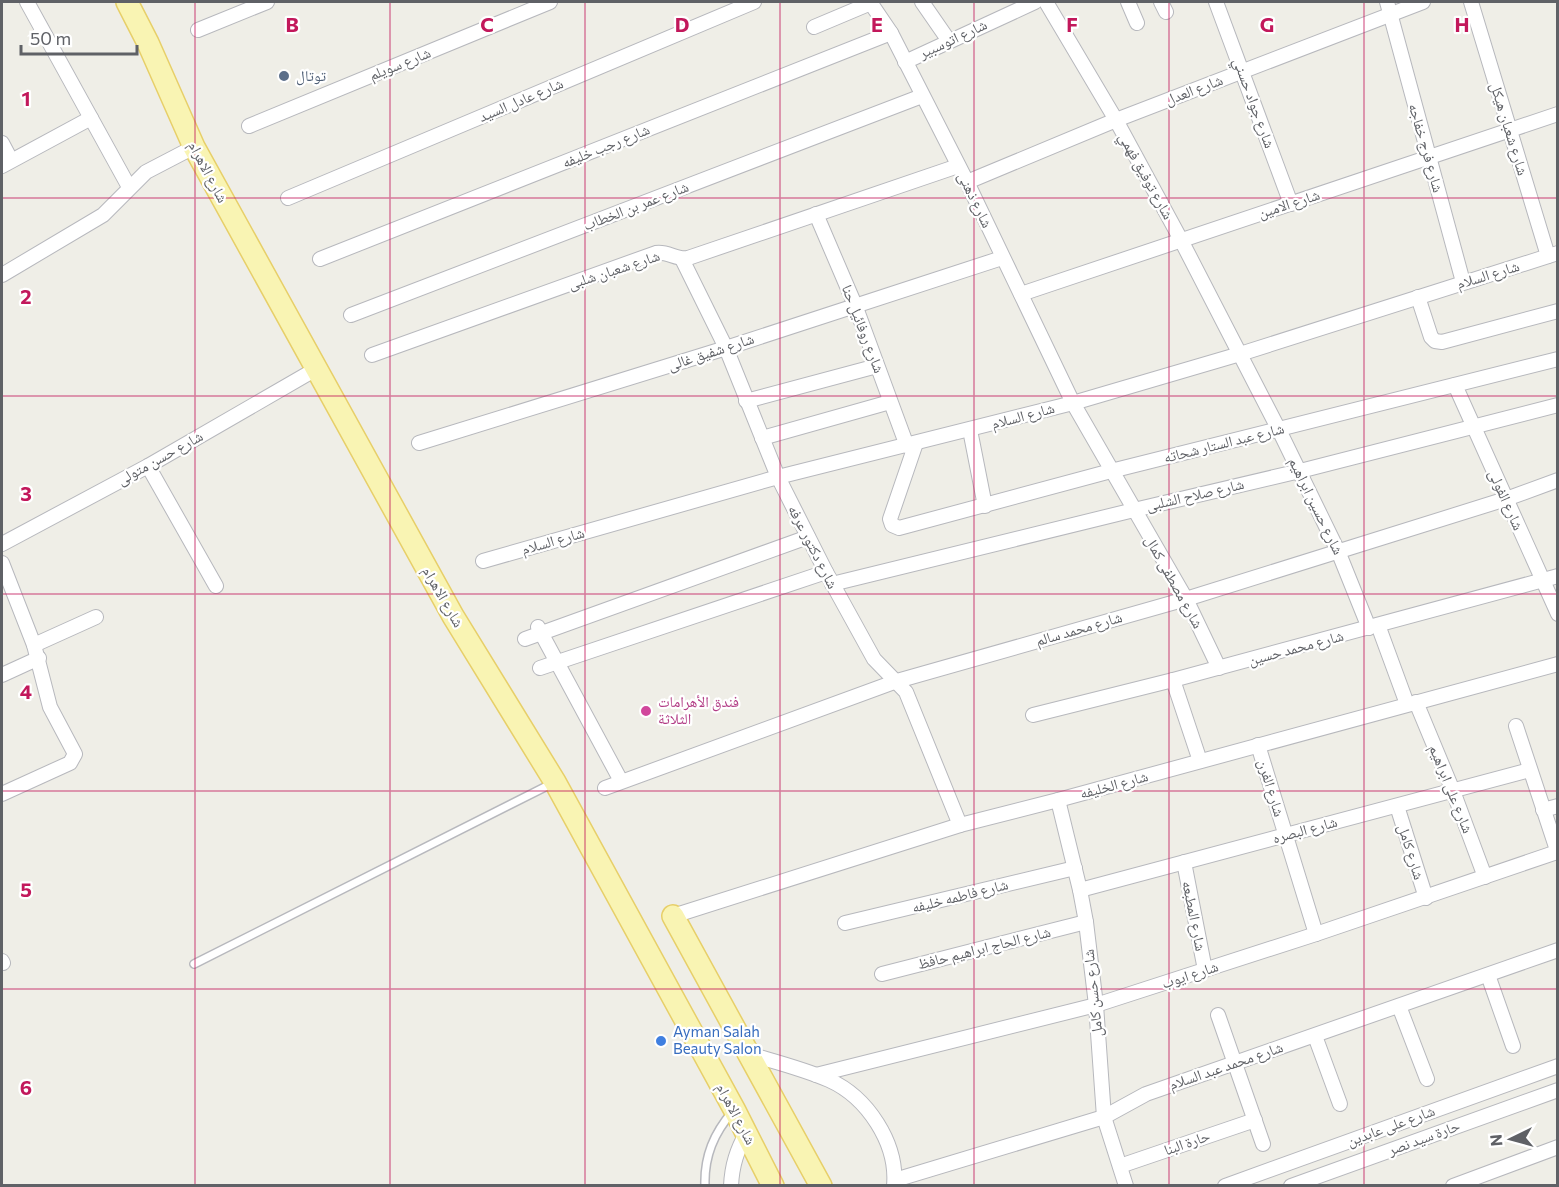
<svg xmlns="http://www.w3.org/2000/svg" width="1559" height="1187" font-family="Commissioner,'Noto Naskh Arabic',sans-serif">
<style>
.lines{fill:none;stroke-linecap:round;stroke-linejoin:round}
.service-casing{stroke:#b7b8bd;stroke-width:10}
.minor-casing{stroke:#b7b8bd;stroke-width:16}
.primary-casing{stroke:#e7cf69;stroke-width:24}
.service{stroke:#fff;stroke-width:7}
.minor{stroke:#fff;stroke-width:14}
.primary{stroke:#f9f4b3;stroke-width:21}
.grid{fill:none;stroke:#c2185b;stroke-width:1.5;stroke-opacity:0.55}
.service-dot{fill:#5c6f8a;stroke:#fff;stroke-width:2}
.hotel-dot{fill:#d1479c;stroke:#fff;stroke-width:2}
.shop-dot{fill:#3f7fe0;stroke:#fff;stroke-width:2}
.labels{text-anchor:middle;stroke-width:4.5;stroke-linejoin:round;paint-order:stroke}
.street-label{font-size:15px;fill:#5f6166;stroke:#fff}
.service-label{font-size:15px;fill:#4e5e75;stroke:#fff;text-anchor:start}
.hotel-label{font-size:15px;fill:#b23c85;stroke:#fff;text-anchor:start}
.shop-label{font-size:15px;fill:#366cbe;stroke:#fff;text-anchor:start}
.grid-label{font-size:20px;text-anchor:middle;font-weight:bold;fill:#c2185b;stroke:#fff;stroke-width:4.5;stroke-linejoin:round;paint-order:stroke}
</style>
<rect width="100%" height="100%" fill="#efeee7"/>
<g class="lines">
<defs>
<g id="service">
<path d="M194,964L553,783"/>
<path d="M705,1186C704,1156 714,1133 733,1111"/>
</g>
<g id="minor">
<path d="M27,2L129,187"/>
<path d="M870,2L891,33L967,182L1073,403L1186,599L1219,668"/>
<path d="M922,2L949,41"/>
<path d="M1046,2L1116,120L1181,240L1279,430L1338,551L1369,628"/>
<path d="M1128,2L1137,23"/>
<path d="M1161,2L1166,12"/>
<path d="M1216,2L1291,204"/>
<path d="M1387,2L1463,282"/>
<path d="M1471,2L1548,256"/>
<path d="M814,27L871,3"/>
<path d="M198,30L267,2"/>
<path d="M905,62L1035,2"/>
<path d="M249,126L550,2"/>
<path d="M2,143L11,160"/>
<path d="M2,166L91,118"/>
<path d="M967,182L1116,120L1423,2"/>
<path d="M288,198L754,2"/>
<path d="M816,214L855,305L907,446"/>
<path d="M320,259L891,33"/>
<path d="M682,259L726,348L778,477L826,572L874,659L906,692L960,825"/>
<path d="M2,275L103,215L146,172L194,147"/>
<path d="M1021,294L1558,114"/>
<path d="M1418,297L1431,337L1435,341L1442,342L1558,311"/>
<path d="M351,315L922,96"/>
<path d="M372,355L656,253C668,251 676,260 688,258L958,166"/>
<path d="M1455,385L1558,614"/>
<path d="M746,401L877,366"/>
<path d="M970,430L985,506"/>
<path d="M762,438L890,402"/>
<path d="M419,443L726,348L1002,258"/>
<path d="M916,443L890,519L892,525L899,528L1111,471L1558,359"/>
<path d="M148,466L216,586"/>
<path d="M2,544L148,466L316,369"/>
<path d="M483,561L778,477L1073,403L1240,354L1558,253"/>
<path d="M2,563L34,645L50,707L75,754L70,763L2,794"/>
<path d="M832,584L1134,510L1300,471L1558,405"/>
<path d="M1378,625L1407,704"/>
<path d="M538,627L621,781"/>
<path d="M525,639L808,537"/>
<path d="M34,645L96,617"/>
<path d="M540,668L826,572"/>
<path d="M2,675L39,658"/>
<path d="M1173,680L1200,761"/>
<path d="M1416,702L1453,791L1485,877"/>
<path d="M1033,715L1173,680L1558,576"/>
<path d="M1516,726L1558,853"/>
<path d="M1258,745L1316,934"/>
<path d="M605,788L897,681L1186,599L1506,499L1558,480"/>
<path d="M1058,800L1080,890L1086,922L1096,1005L1104,1117L1126,1186"/>
<path d="M1397,806L1426,898"/>
<path d="M1543,810L1558,806"/>
<path d="M1184,862L1205,970"/>
<path d="M1080,890L1530,770"/>
<path d="M673,916L960,825L1058,800L1558,664"/>
<path d="M845,923L1075,868"/>
<path d="M2,961L3,963"/>
<path d="M882,974L1086,922"/>
<path d="M1488,975L1513,1046"/>
<path d="M1399,1006L1427,1079"/>
<path d="M1218,1015L1263,1144"/>
<path d="M1315,1036L1340,1104"/>
<path d="M749,1054C776,1062 804,1069 829,1080C867,1097 898,1143 894,1186"/>
<path d="M816,1075L1096,1005L1316,934L1557,852"/>
<path d="M1120,1166L1255,1120"/>
<path d="M895,1180L1104,1117L1146,1094L1558,950"/>
<path d="M731,1186C732,1165 737,1150 747,1132"/>
<path d="M1225,1186L1558,1066"/>
<path d="M1291,1186L1558,1090"/>
<path d="M1453,1186L1558,1147"/>
</g>
<g id="primary">
<path d="M127,2L148,43L194,147L453,616L555,782L734,1109L773,1186"/>
<path d="M673,916L821,1186"/>
</g>
</defs>
<use href="#service" class="service-casing"/>
<use href="#minor" class="minor-casing"/>
<use href="#primary" class="primary-casing"/>
<use href="#service" class="service"/>
<use href="#minor" class="minor"/>
<use href="#primary" class="primary"/>
</g>
<path class="grid" d="M195,2V1186M390,2V1186M585,2V1186M780,2V1186M974,2V1186M1169,2V1186M1364,2V1186M2,198H1558M2,396H1558M2,594H1558M2,791H1558M2,989H1558"/>
<circle class="service-dot" cx="284" cy="76" r="6"/>
<circle class="hotel-dot" cx="646" cy="711" r="6"/>
<circle class="shop-dot" cx="661" cy="1041" r="6"/>
<g class="labels">
<g class="street-label">
<text transform="translate(953 39) rotate(-25)" y="5">شارع اتوسبير</text>
<text transform="translate(400 64) rotate(-22)" y="5">شارع سويلم</text>
<text transform="translate(1194 90) rotate(-21)" y="5">شارع العدل</text>
<text transform="translate(521 100) rotate(-23)" y="5">شارع عادل السيد</text>
<text transform="translate(1254 103) rotate(70)" y="5">شارع جواد حسني</text>
<text transform="translate(1509 129) rotate(73)" y="5">شارع شعبان هيكل</text>
<text transform="translate(606 146) rotate(-22)" y="5">شارع رجب خليفه</text>
<text transform="translate(1426 148) rotate(74)" y="5">شارع فرج خفاجه</text>
<text transform="translate(208 172) rotate(62)" y="5">شارع الاهرام</text>
<text transform="translate(1146 176) rotate(61)" y="5">شارع توفيق فهمي</text>
<text transform="translate(975 200) rotate(64)" y="5">شارع ذهنى</text>
<text transform="translate(1289 204) rotate(-18)" y="5">شارع الامين</text>
<text transform="translate(636 206) rotate(-21)" y="5">شارع عمر بن الخطاب</text>
<text transform="translate(614 270) rotate(-18)" y="5">شارع شعبان شلبى</text>
<text transform="translate(1488 275) rotate(-17)" y="5">شارع السلام</text>
<text transform="translate(863 329) rotate(69)" y="5">شارع روفائيل حنا</text>
<text transform="translate(711 352) rotate(-18)" y="5">شارع شفيق غالى</text>
<text transform="translate(1023 416) rotate(-15)" y="5">شارع السلام</text>
<text transform="translate(1224 443) rotate(-14)" y="5">شارع عبد الستار شحاته</text>
<text transform="translate(160 458) rotate(-29)" y="5">شارع حسن متولى</text>
<text transform="translate(1195 495) rotate(-13)" y="5">شارع صلاح الشلبى</text>
<text transform="translate(1506 500) rotate(66)" y="5">شارع الفولى</text>
<text transform="translate(1316 506) rotate(64)" y="5">شارع حسين ابراهيم</text>
<text transform="translate(553 541) rotate(-16)" y="5">شارع السلام</text>
<text transform="translate(813 547) rotate(63)" y="5">شارع دكتور عرفه</text>
<text transform="translate(1174 582) rotate(61)" y="5">شارع مصطفى كمال</text>
<text transform="translate(443 597) rotate(60)" y="5">شارع الاهرام</text>
<text transform="translate(1079 629) rotate(-16)" y="5">شارع محمد سالم</text>
<text transform="translate(1296 648) rotate(-15)" y="5">شارع محمد حسين</text>
<text transform="translate(1114 785) rotate(-15)" y="5">شارع الخليفه</text>
<text transform="translate(1271 788) rotate(73)" y="5">شارع الفرن</text>
<text transform="translate(1451 789) rotate(68)" y="5">شارع على ابراهيم</text>
<text transform="translate(1305 830) rotate(-15)" y="5">شارع البصره</text>
<text transform="translate(1411 852) rotate(73)" y="5">شارع كامل</text>
<text transform="translate(960 896) rotate(-14)" y="5">شارع فاطمه خليفه</text>
<text transform="translate(1194 916) rotate(79)" y="5">شارع المطبعه</text>
<text transform="translate(984 948) rotate(-14)" y="5">شارع الحاج ابراهيم حافظ</text>
<text transform="translate(1190 975) rotate(-18)" y="5">شارع ايوب</text>
<text transform="translate(1093 993) rotate(-96)" y="5">شارع حسن كامل</text>
<text transform="translate(1226 1066) rotate(-19)" y="5">شارع محمد عبد السلام</text>
<text transform="translate(736 1114) rotate(62)" y="5">شارع الاهرام</text>
<text transform="translate(1391 1126) rotate(-20)" y="5">شارع على عابدين</text>
<text transform="translate(1424 1138) rotate(-20)" y="5">حارة سيد نصر</text>
<text transform="translate(1187 1143) rotate(-19)" y="5">حارة البنا</text>
</g>
<g class="service-label">
<text x="296" y="81">توتال</text>
</g>
<g class="hotel-label">
<text x="658" y="707">فندق الأهرامات<tspan x="658" dy="17">الثلاثة</tspan></text>
</g>
<g class="shop-label">
<text x="673" y="1037">Ayman Salah<tspan x="673" dy="17">Beauty Salon</tspan></text>
</g>
</g>
<g class="grid-label">
<text x="292" y="32">B</text>
<text x="487" y="32">C</text>
<text x="682" y="32">D</text>
<text x="877" y="32">E</text>
<text x="1072" y="32">F</text>
<text x="1267" y="32">G</text>
<text x="1462" y="32">H</text>
<text x="26" y="106">1</text>
<text x="26" y="304">2</text>
<text x="26" y="501">3</text>
<text x="26" y="699">4</text>
<text x="26" y="897">5</text>
<text x="26" y="1095">6</text>
</g>
<rect width="1559" height="1187" fill="none" stroke="#5f6166" stroke-width="6"/>
<g transform="translate(1511 1139) rotate(265)" stroke="#ffffff" stroke-width="4.5" paint-order="stroke">
<path d="M0-4.5L10 22L0 15L-10 22Z" fill="#5f6166"/>
<text y="-9" font-size="16" font-weight="bold" text-anchor="middle" fill="#5f6166">N</text>
</g>
<path d="M21 45v9h116v-9" fill="none" stroke="#5f6166" stroke-width="3"/>
<text x="30" y="45" font-size="18" fill="#5f6166" stroke="#ffffff" stroke-width="4.5" paint-order="stroke">50 m</text>
</svg>
